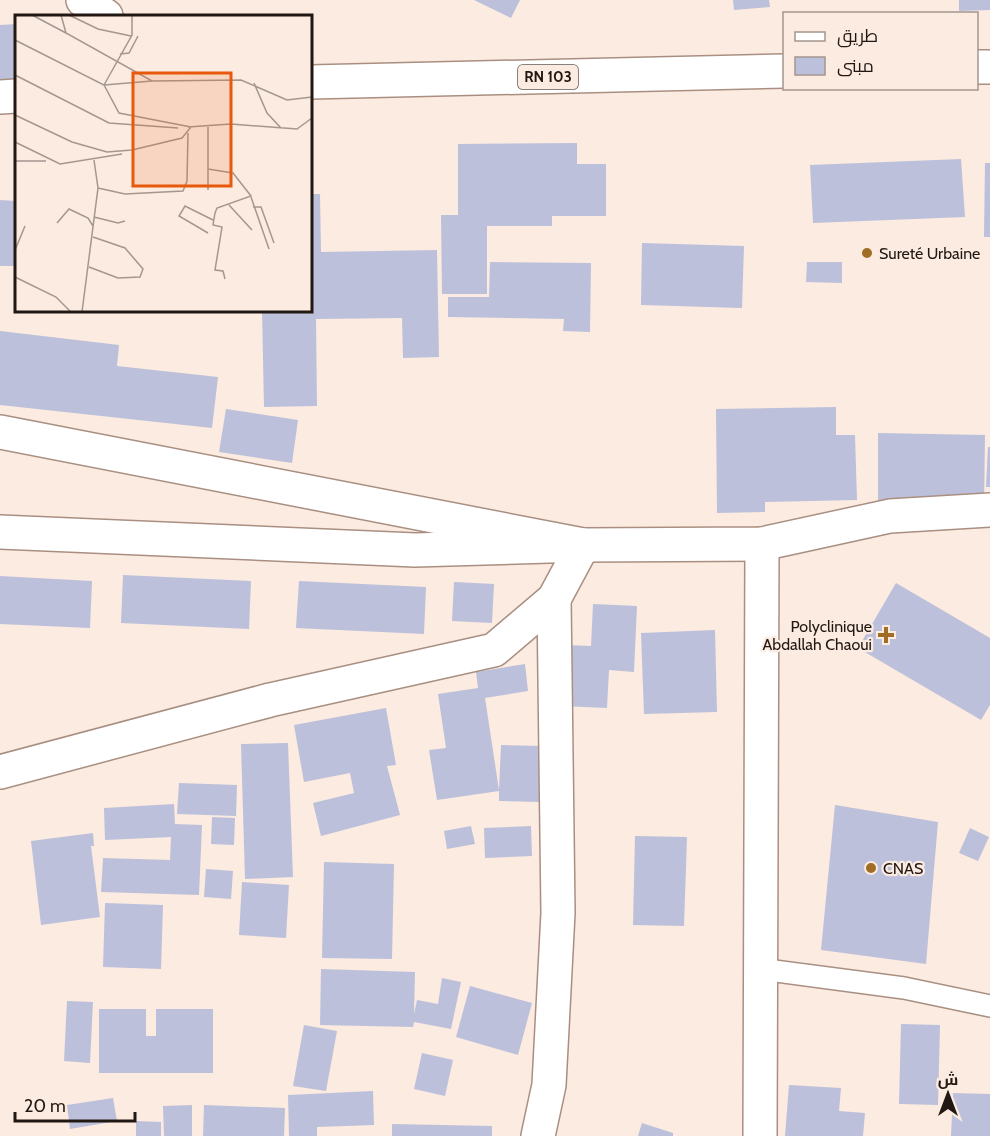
<svg xmlns="http://www.w3.org/2000/svg" width="990" height="1136" font-family="Cabin,Cairo,sans-serif">
<style>
.building{fill:#bdc0da}
.lines{fill:none;stroke-linecap:round;stroke-linejoin:round}
.lane-casing{stroke:#a98f81;stroke-width:24}
.street-casing{stroke:#a98f81;stroke-width:36}
.secondary-casing{stroke:#a98f81;stroke-width:36}
.primary-casing{stroke:#a98f81;stroke-width:36}
.lane{stroke:#fff;stroke-width:21}
.street{stroke:#fff;stroke-width:33}
.secondary{stroke:#fff;stroke-width:33}
.primary{stroke:#fff;stroke-width:33}
.poi-dot{fill:#a06d24;stroke:#fbebe1;stroke-width:2}
.labels{text-anchor:middle;stroke-width:4.5;stroke-linejoin:round;paint-order:stroke}
.shield{fill:#fbebe1;stroke:#635751;stroke-width:1.5}
.shield-label{font-size:15px;font-weight:bold;fill:#221813}
.poi-label{font-size:16px;fill:#221813;stroke:#fbebe1;text-anchor:start}
.inset-road{fill:none;stroke:#a4978f;stroke-width:1.5}
.view{fill:#e8590c;fill-opacity:0.15;stroke:#e8590c;stroke-width:3}
.inset-edge{fill:none;stroke:#221813;stroke-width:3}
</style>
<rect width="100%" height="100%" fill="#fbebe1"/>
<g class="building">
<path d="M474,0H520L511,18Z"/>
<path d="M733,0H769L770,7L734,10Z"/>
<path d="M959,0H990V10L959,11Z"/>
<path d="M16,24V83H0V25Z"/>
<path d="M577,143V164H606V216H552V226H487V294H442L441,215H458V144Z"/>
<path d="M961,159L965,217L813,223L810,165Z"/>
<path d="M985,163H990V237H984Z"/>
<path d="M310,194H320L321,252L437,250L439,357L403,358L402,318L316,319L317,406L264,407L262,310H310Z"/>
<path d="M0,200L16,201V266H0Z"/>
<path d="M642,243L744,246L742,308L641,305Z"/>
<path d="M490,262L591,263L590,332L563,331L564,319L448,317V297H489Z"/>
<path d="M807,262H842V283L806,282Z"/>
<path d="M0,331L119,345L117,366L218,377L212,428L0,405Z"/>
<path d="M836,407V435H855L857,500L765,502V512L717,513L716,409Z"/>
<path d="M226,409L298,420L292,463L219,452Z"/>
<path d="M878,433L985,435L984,506L878,504Z"/>
<path d="M988,447H990V487H986Z"/>
<path d="M123,575L251,581L249,629L121,623Z"/>
<path d="M0,576L92,581L90,628L0,624Z"/>
<path d="M299,581L426,587L424,634L296,628Z"/>
<path d="M454,582L494,584L492,623L452,621Z"/>
<path d="M896,583L990,638V705L981,720L858,648Z"/>
<path d="M593,604L637,606L634,672L609,670L607,708L562,706L565,645L591,646Z"/>
<path d="M715,630L717,712L644,714L641,633Z"/>
<path d="M525,664L528,691L485,698L499,790L501,745L541,746L539,802L499,801V791L437,800L429,750L446,748L438,694L478,688L476,672Z"/>
<path d="M386,708L396,765L387,766L400,815L321,836L313,803L354,793L350,773L304,782L294,725Z"/>
<path d="M288,743L293,877L245,879L241,744Z"/>
<path d="M179,783L237,785L236,816L177,814Z"/>
<path d="M174,804L175,824L202,825L199,895L101,892L103,858L170,860L171,837L105,840L104,808Z"/>
<path d="M835,805L938,822L926,964L821,950Z"/>
<path d="M212,817L235,818L234,845L211,844Z"/>
<path d="M471,826L475,844L447,849L444,831Z"/>
<path d="M531,826L532,856L485,858L484,828Z"/>
<path d="M970,828L989,837L978,861L959,853Z"/>
<path d="M93,833L94,846H91L100,917L41,925L31,841Z"/>
<path d="M635,836L687,837L684,926L633,925Z"/>
<path d="M324,862L394,864L392,959L322,958Z"/>
<path d="M206,869L233,871L231,899L204,897Z"/>
<path d="M242,882L289,885L286,938L239,935Z"/>
<path d="M105,903L163,905L161,969L103,967Z"/>
<path d="M321,969L415,972L414,1014L417,1000L438,1004L442,978L461,982L451,1029L414,1022L413,1027L320,1025Z"/>
<path d="M470,986L532,1003L518,1055L456,1037Z"/>
<path d="M67,1001L93,1002L90,1063L64,1061Z"/>
<path d="M99,1009H146V1036H156V1009H213V1073H99Z"/>
<path d="M901,1024L940,1025L938,1105L899,1104Z"/>
<path d="M304,1025L337,1031L326,1091L293,1086Z"/>
<path d="M422,1053L453,1060L445,1096L414,1089Z"/>
<path d="M789,1085L841,1088L839,1111L865,1113L863,1136H785Z"/>
<path d="M373,1091L374,1125L317,1127V1136H289L288,1095Z"/>
<path d="M953,1093L990,1094V1136H951Z"/>
<path d="M113,1098L117,1121L70,1129L67,1105Z"/>
<path d="M192,1105V1136H164L163,1106Z"/>
<path d="M204,1105L285,1108L284,1136H203Z"/>
<path d="M136,1121L161,1122V1136H136Z"/>
<path d="M642,1123L673,1133V1136H638Z"/>
<path d="M392,1124L492,1126V1136H392Z"/>
</g>
<g class="lines">
<defs>
<path id="lane" d="M760,969L904,988L990,1006"/>
<g id="street">
<path d="M0,97L16,96"/>
<path d="M0,432L583,545L554,599L494,650L270,700L0,772"/>
<path d="M538,1136L549,1085L558,913L554,599"/>
<path d="M760,1136L762,544"/>
</g>
<path id="secondary" d="M0,532L415,550L583,545L762,544L890,516L990,510"/>
<g id="primary">
<path d="M83,0L106,16"/>
<path d="M976,67H990"/>
<path d="M310,82L784,71"/>
</g>
</defs>
<use href="#lane" class="lane-casing"/>
<use href="#street" class="street-casing"/>
<use href="#secondary" class="secondary-casing"/>
<use href="#primary" class="primary-casing"/>
<use href="#lane" class="lane"/>
<use href="#street" class="street"/>
<use href="#secondary" class="secondary"/>
<use href="#primary" class="primary"/>
</g>
<g class="poi-dot">
<circle cx="867" cy="253" r="6"/>
<path d="M883 626h6v6h6v6h-6v6h-6v-6h-6v-6h6z"/>
<circle cx="871" cy="868" r="6"/>
</g>
<g class="labels">
<rect class="shield" x="518" y="65" width="60" height="24" rx="4.5"/>
<g class="shield-label">
<text x="548" y="82">RN 103</text>
</g>
<g class="poi-label">
<text x="879" y="259">Sureté Urbaine</text>
<text x="872" y="632" text-anchor="end">Polyclinique<tspan x="872" dy="18">Abdallah Chaoui</tspan></text>
<text x="883" y="874">CNAS</text>
</g>
</g>
<g transform="translate(15 15)">
<rect width="297" height="297" fill="#fbebe1"/>
<path class="inset-road" d="M17,0L51,18M46,0L51,18L137,66L226,65L272,85L297,82M54,0L83,14L116,21M0,25L89,70L104,98L176,112L167,123L117,135L92,137L57,127L0,100M105,39L114,38L123,21M0,60L94,108L163,113M239,68L252,98L266,113M89,70L117,20V0M89,70L137,66M173,112L216,109L282,114L297,103M0,127L45,149L107,139M0,146H31M193,154L218,158L236,181L202,193L200,198L198,210L207,212L200,255L208,256L210,264M83,173L110,179L168,176L172,166L173,118M193,175V112M236,182L254,234M214,190L237,215M238,192H246L259,228M79,202L103,208L110,206M42,208L54,194L73,203L78,211M193,218L164,201L170,191L198,205M0,235L10,211M74,252L103,263L125,262L128,254L110,233L78,222M0,262L41,282L56,297M67,297L83,173L79,145"/>
<path class="view" d="M118,58H216V171H118Z"/>
<rect width="297" height="297" class="inset-edge"/>
</g>
<rect x="783" y="12" width="195" height="78" fill="#fbebe1" stroke="#a4978f" stroke-width="1.5"/>
<rect x="795" y="32" width="30" height="9" fill="#ffffff" stroke="#a4978f" stroke-width="1.5"/>
<text x="837" y="42" font-size="18" fill="#221813">طريق</text>
<rect x="795" y="57" width="30" height="18" fill="#bdc0da" stroke="#a4978f" stroke-width="1.5"/>
<text x="837" y="72" font-size="18" fill="#221813">مبنى</text>
<g transform="translate(948 1094)" stroke="#fbebe1" stroke-width="4.5" paint-order="stroke">
<path d="M0-4.5L10 22L0 15L-10 22Z" fill="#221813"/>
<text y="-9" font-size="16" font-weight="bold" text-anchor="middle" fill="#221813">ش</text>
</g>
<path d="M15 1112v9h120v-9" fill="none" stroke="#221813" stroke-width="3"/>
<text x="24" y="1112" font-size="18" fill="#221813" stroke="#fbebe1" stroke-width="4.5" paint-order="stroke">20 m</text>
</svg>
